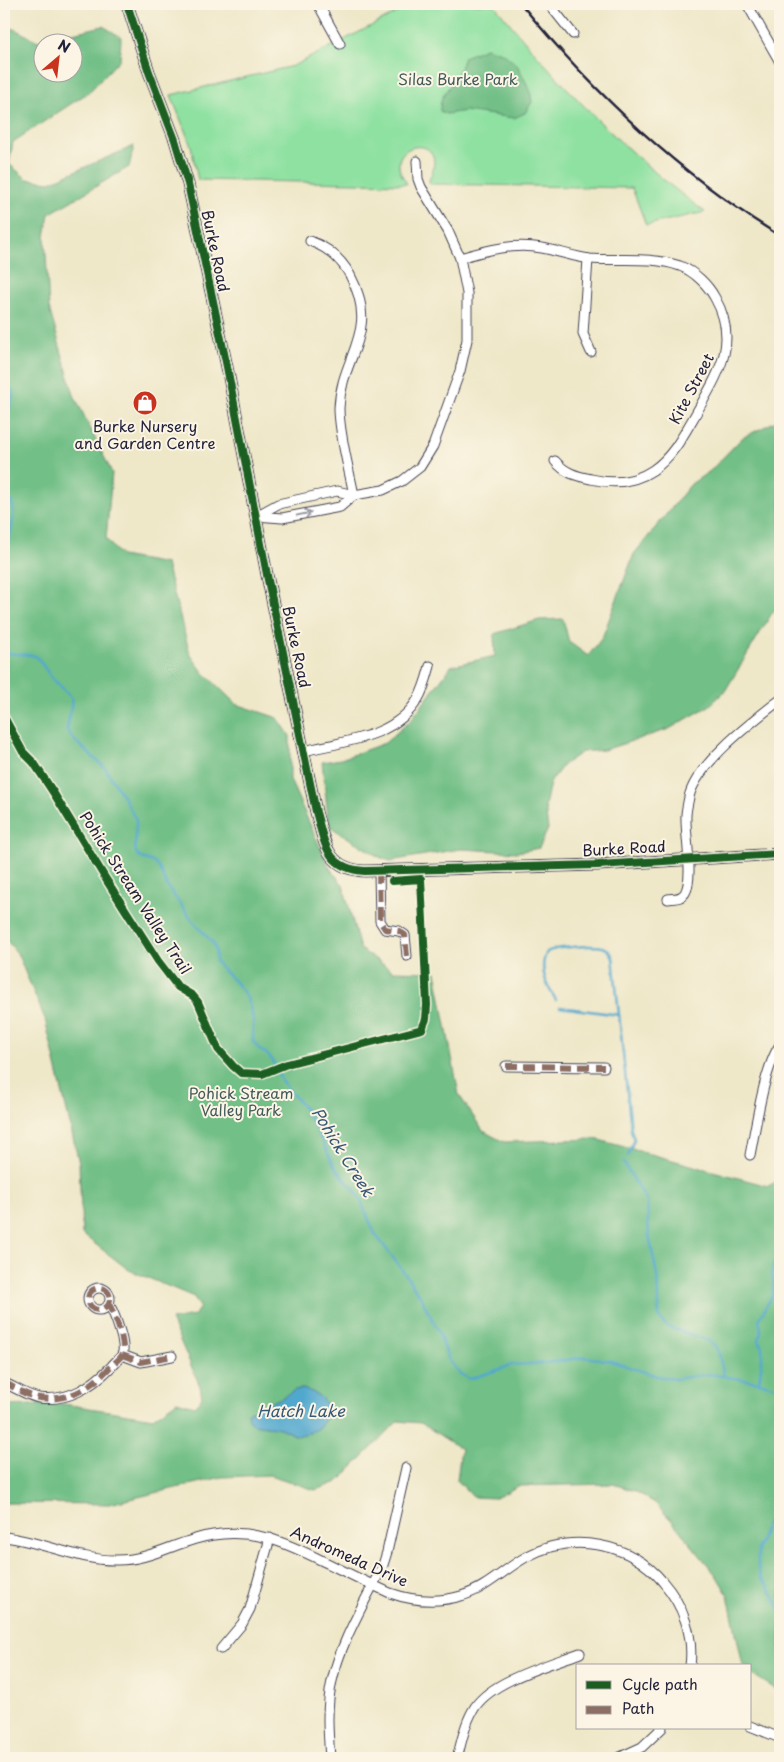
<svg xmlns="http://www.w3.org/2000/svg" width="784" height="1762" font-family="'Playpen Sans',sans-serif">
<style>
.green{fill:#8ee1a1;stroke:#58826e}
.forest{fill:#72bf87;stroke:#4a7061;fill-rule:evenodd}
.water{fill:#51a8ce;stroke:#3a6584}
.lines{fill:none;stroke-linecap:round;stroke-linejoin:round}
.stream{stroke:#51a8ce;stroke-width:2.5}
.minor-casing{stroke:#414050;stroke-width:11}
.tertiary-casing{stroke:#414050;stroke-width:13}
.minor{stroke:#fff;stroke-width:9}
.tertiary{stroke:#fff;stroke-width:11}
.rail{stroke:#22223b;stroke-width:2.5}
.quiet{stroke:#8d6e63;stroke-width:6;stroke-dasharray:12 6;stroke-linecap:butt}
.cycleway-casing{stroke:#fcf5e5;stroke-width:11}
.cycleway{stroke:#1b5e20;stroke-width:8}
.oneway{stroke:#9c9ca7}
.labels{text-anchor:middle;stroke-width:4;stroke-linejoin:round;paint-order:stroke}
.park-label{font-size:15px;fill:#425b5a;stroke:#fcf5e5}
.street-label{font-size:15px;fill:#22223b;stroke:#fcf5e5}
.poi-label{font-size:15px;fill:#22223b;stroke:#fcf5e5}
.water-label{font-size:16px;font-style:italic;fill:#355876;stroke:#fcf5e5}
</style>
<rect width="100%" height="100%" fill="#fcf5e5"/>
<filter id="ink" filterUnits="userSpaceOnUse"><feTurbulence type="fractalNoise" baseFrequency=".02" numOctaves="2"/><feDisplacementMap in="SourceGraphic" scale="10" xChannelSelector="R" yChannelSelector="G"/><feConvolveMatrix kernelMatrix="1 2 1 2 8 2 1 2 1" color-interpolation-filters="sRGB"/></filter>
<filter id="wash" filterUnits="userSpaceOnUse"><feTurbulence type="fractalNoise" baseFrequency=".0096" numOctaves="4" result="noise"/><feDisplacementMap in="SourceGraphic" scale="20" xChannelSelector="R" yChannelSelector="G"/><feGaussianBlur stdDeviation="1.12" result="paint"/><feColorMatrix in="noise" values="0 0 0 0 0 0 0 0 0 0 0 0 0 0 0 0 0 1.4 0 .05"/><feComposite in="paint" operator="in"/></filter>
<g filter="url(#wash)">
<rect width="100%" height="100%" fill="#eee7c8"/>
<path class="green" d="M414,4H494C556,81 625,153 705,212L646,225L632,188L430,184L429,180C450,136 396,140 399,166C399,172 404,178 407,184L198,180L191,146L171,95L293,66Z"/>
<g class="forest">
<path d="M4,24L38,41L103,26L121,37L120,59L89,92L13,142L9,164L27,179L50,182L134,146L129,167L49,214L45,237L49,308L74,395L112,473L106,539L121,556L166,564L190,654L203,672L236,704L278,718L290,736V780L329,867L343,885L360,949L393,971L436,972L459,1095L483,1131L504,1142L595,1139L768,1186L780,1180V1692L750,1673V1666H743L728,1595L716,1575L672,1521L655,1503L635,1491L613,1484L518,1486L496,1498L473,1497L457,1480L461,1449L421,1423L398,1421L338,1482L315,1490L270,1475L222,1477L109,1504L4,1503V1406L64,1404L153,1418L177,1401L195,1406L202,1397L200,1386L171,1320L194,1316L200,1307L194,1297L129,1270L82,1234L79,1163L45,1019L17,953L4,937ZM42,42H72V72H42Z"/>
<path d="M486,48L504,54L517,65L530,90L532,102L525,113L514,118L465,111L446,114L440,111C440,97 445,93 452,83C458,75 461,66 464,57Z"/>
<path d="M780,419V605L772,613L725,691L709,706L669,729L604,750L582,752L563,765L550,783L545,806L548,829L539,848L517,852L460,849L390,861L379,857L329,826L322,762L341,759L385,743L411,720L451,666L495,656L494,634L539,620L563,619L569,642L588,656L602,638L634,554L691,484L710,471L742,438Z"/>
</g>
<path class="water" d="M302,1389C322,1392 338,1410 319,1427C314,1432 304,1434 297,1436L280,1428L252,1424L249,1419L248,1412L284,1397L295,1390Z"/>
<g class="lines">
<g class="stream">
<path d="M4,385L12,390L13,395L8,415L10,443L4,458"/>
<path d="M4,492C24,507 6,540 4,560"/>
<path d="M4,653L32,655L37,657L51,677L71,697C73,710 68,718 67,730L75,741L105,768L124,798L136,820L135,845L136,852L139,857L153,862L158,866L167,886L191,919L212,942L215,947L216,961L220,967L237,984L247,998L253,1018V1042L261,1051L266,1053L273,1061L281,1080L303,1107L314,1125L336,1169L354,1189L360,1199L375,1234L403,1271L420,1296L438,1330L448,1358L454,1367L460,1374L470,1379L512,1365L546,1363L586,1357L611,1361L657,1376L675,1379L709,1374L759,1382L780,1388"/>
<path d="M556,1000C547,987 538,968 547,952C555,947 597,944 605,948C610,950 611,953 613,957L631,1130L634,1139L628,1155"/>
<path d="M560,1007L619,1015"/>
<path d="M623,1162L647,1201L649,1236L657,1275L659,1317L664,1324L671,1328L707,1340L715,1346L719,1354L724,1376"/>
<path d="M759,1382L762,1361V1347L759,1340L761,1331L759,1319L772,1296L774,1281L772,1277L773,1264L780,1254"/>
<path d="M780,1468L772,1515L765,1528L758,1548V1568L761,1579L768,1585L780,1610"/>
</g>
</g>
</g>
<g filter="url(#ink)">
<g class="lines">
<defs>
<g id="minor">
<path d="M318,4L340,44"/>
<path d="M549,4L573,34"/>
<path d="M747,4L780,62"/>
<path d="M310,241C327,247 341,259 350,275C381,333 341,355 339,408C339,434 349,469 354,495"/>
<path d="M460,258C487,250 513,243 542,248C558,251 574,257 590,259C619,261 651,256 680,266C695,272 708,285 715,298C741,344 716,377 694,417C683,436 672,457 653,470C634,483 612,484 591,479C576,476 565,473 555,461"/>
<path d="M588,259L583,334L591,352"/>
<path d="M256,516L278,504L337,491L354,495L383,490L402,481L420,467L433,446L460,371L467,340V293L460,258L448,231L421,187L418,179L417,161"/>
<path d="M256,516L282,518L340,507L354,495"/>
<path d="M304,751C344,741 395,738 418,699C424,689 427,677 430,666"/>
<path d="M379,871L380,921L385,929L399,931L405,935L407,956"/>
<path d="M668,899C675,898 681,899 685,893C694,878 685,834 686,816C686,810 688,803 689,797C697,763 753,721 780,700"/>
<path d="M506,1066L604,1067"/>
<path d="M750,1155C756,1126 764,1068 780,1045"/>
<path d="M4,1226V1224"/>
<circle cx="99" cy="1299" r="11"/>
<path d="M122,1355L141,1362L172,1356"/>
<path d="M4,1383C15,1387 27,1396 39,1398C69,1402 92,1386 111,1367C114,1363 119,1359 122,1355C127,1345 114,1313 109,1304"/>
<path d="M4,1537C41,1541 77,1560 115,1560C151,1561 178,1540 213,1535C256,1528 288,1544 325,1562C347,1573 368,1583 390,1593C413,1601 437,1603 461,1596C486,1589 503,1570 526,1557C571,1532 630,1542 663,1582C683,1605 694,1635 690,1666"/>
<path d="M221,1649L242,1624L250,1609L270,1538"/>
<path d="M750,1726L780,1738"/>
<path d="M330,1758C328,1732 326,1707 332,1681C341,1641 365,1602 383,1565L387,1552L406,1468"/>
<path d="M457,1758C462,1741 465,1722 475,1707C493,1680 549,1665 580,1653"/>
<path d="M618,1758L642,1747L662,1728"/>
</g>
<path id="tertiary" d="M127,4L149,72L175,140L188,184L227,367L268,580L316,812C325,843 326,869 365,871L598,865L780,854"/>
</defs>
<use href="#minor" class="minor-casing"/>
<use href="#tertiary" class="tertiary-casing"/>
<use href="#minor" class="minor"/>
<use href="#tertiary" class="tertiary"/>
<path class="rail" d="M521,4C595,94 680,175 780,236"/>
<g class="quiet">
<path d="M379,871L380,921L385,929L399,931L405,935L407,956"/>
<path d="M506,1066L604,1067"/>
<circle cx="99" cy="1299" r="11"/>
<path d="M122,1355L141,1362L172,1356"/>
<path d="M4,1382C15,1388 27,1396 40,1398C69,1402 92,1387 111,1366C114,1363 120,1359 122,1355C127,1345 114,1313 109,1304"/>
</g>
<defs>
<g id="cycleway">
<path d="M127,4L149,72L175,140L188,184L227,367L268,580L316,812C325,843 326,869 365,871L598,865L780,854"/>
<path d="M4,717L23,752L34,763L53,792L107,881L158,961L178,987L193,996L198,1002L218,1049L233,1066L241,1073L262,1074L287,1064L422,1029L426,1019L427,1005L421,879L392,881"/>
</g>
</defs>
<use href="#cycleway" class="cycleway-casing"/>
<use href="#cycleway" class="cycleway"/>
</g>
<defs><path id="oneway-shaft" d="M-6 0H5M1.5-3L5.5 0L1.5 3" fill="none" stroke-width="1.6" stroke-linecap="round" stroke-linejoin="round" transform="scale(1.25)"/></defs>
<use class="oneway" href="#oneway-shaft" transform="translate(304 514) rotate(-11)"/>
</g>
<defs>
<symbol id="shop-disc" viewBox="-11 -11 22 22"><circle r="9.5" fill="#c8321e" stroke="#fcf5e5"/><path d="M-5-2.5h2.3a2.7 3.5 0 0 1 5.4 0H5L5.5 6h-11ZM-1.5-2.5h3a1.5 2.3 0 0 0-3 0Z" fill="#fff"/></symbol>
</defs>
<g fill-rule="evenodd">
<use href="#shop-disc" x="131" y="389" width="28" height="28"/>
</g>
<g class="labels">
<g class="park-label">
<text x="458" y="85">Silas Burke Park</text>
<text x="241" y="1099">Pohick Stream<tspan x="241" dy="17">Valley Park</tspan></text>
</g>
<g class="street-label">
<text transform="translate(215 251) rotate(78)" y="5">Burke Road</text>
<text transform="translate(692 389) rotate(-62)" y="5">Kite Street</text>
<text transform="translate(296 647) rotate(78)" y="5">Burke Road</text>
<text transform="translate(624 849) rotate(-3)" y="5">Burke Road</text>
<text transform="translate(135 893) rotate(57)" y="5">Pohick Stream Valley Trail</text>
<text transform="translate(349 1557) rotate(24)" y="5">Andromeda Drive</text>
</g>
<g class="poi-label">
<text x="145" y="432">Burke Nursery<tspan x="145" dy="17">and Garden Centre</tspan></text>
</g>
<g class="water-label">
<text transform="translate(343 1152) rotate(58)" y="6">Pohick Creek</text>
<text x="301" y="1417">Hatch Lake</text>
</g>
</g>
<rect width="784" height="1762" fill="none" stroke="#fcf5e5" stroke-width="20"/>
<rect x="576" y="1664" width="175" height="65" fill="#fcf5e5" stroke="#a5a1a1"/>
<rect x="586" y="1681" width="25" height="8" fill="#1b5e20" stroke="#a5a1a1"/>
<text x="622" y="1690" font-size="15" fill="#22223b">Cycle path</text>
<rect x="586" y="1706" width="25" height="8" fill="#8d6e63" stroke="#a5a1a1"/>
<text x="622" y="1714" font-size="15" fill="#22223b">Path</text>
<g transform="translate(58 58) rotate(28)"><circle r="24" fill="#fcf5e5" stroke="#a5a1a1"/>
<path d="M0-4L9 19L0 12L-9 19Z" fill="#c8321e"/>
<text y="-8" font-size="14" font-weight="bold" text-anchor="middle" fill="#22223b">N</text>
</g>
</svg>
